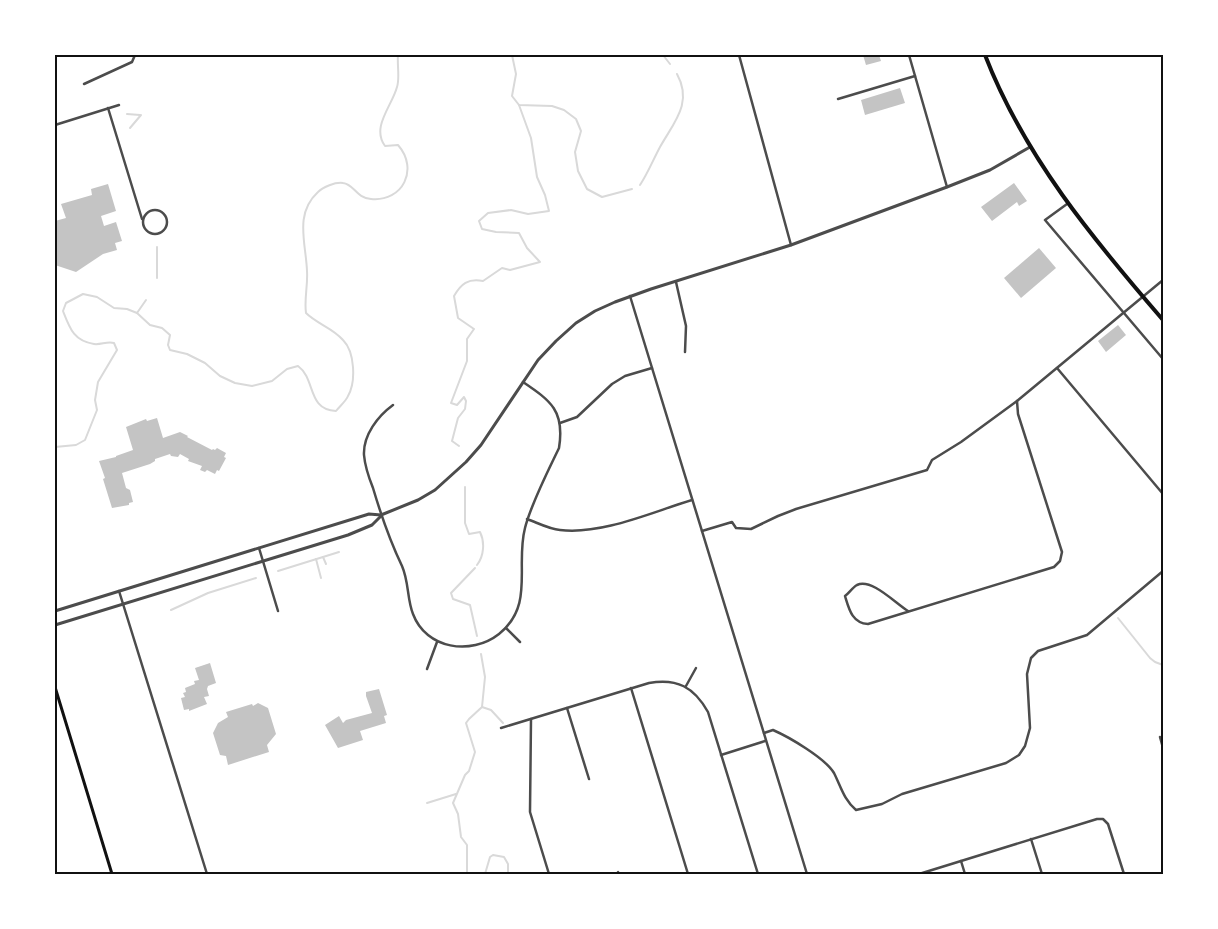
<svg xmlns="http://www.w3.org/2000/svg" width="1218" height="929" font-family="Manrope,sans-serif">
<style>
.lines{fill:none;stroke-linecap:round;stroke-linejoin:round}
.stream{stroke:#d9d9d9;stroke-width:2}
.building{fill:#c4c4c4}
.minor{stroke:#4c4c4c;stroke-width:2.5}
.tertiary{stroke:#4c4c4c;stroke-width:3}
.secondary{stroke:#111;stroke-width:3}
.trunk{stroke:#111;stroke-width:4}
.neatline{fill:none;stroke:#111;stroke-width:2}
</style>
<rect width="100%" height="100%" fill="#fff"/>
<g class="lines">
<g class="stream">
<path d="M512,55L516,74L512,96L519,105L552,106L564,110L576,119L581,131L575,152L578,171L587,189L602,197L632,189"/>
<path d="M663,55L670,64"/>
<path d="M127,114L140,115"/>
<path d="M130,128L141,115"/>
<path d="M640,185C648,173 653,160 660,147C674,122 693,103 677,74"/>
<path d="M157,278V247"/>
<path d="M137,313L146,300"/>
<path d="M459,446L452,441L458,418L465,409L466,401L464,397L457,405L451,403L467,361V339L474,329L458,318L454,296C461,284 468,278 483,281L502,268L510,270L540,262L527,248L519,233L496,232L482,229L479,221L488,213L511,210L528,214L549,211L545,195L537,177L531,138L519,105"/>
<path d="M55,447L76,445L85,440L97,410L95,400L98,382L117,350L114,343C107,341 101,345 94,344C74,341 70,329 63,311L66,303L83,294L97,297L114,308L127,309L137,313L150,325L162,328L170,335L168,345L170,350L187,354L205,363L220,376L235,383L252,386L272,381L287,369L298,366C316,379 307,410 336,411C340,406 346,401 348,396C356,382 355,352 343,340C333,328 317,324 306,313C304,299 308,286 307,271C306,243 294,214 318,192C323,187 335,182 343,183C354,184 356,198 371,199C403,202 419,169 398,145L385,146C371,127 392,106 397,87C400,78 397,65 398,55"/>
<path d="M465,487V523L469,534L480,532C485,542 484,556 477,565"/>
<path d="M323,557L326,564"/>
<path d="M316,559L321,578"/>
<path d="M475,568L451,593L453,599L470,605L477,636"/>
<path d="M278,571L339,552"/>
<path d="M171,610L208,593L256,578"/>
<path d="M1118,618L1150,658L1155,662L1163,665"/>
<path d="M482,707L491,710L503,723"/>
<path d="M427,803L456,794"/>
<path d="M467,874V845L461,837L458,814L453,803L465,775L469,771L475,752L466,723L469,719L482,707L485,677L481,654"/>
<path d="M485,874L490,857L493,855L504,857L508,864V874"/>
</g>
</g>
<g class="building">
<path d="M863,55H879L881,61L866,65Z"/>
<path d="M900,88L905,103L865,115L861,100Z"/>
<path d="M1014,183L1027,201L1019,206L1017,202L992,221L981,207Z"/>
<path d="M108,184L116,211L101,216L104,226L116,222L122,241L115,243L117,250L103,254L76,272L55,265V221L66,218L61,204L92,195L91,189Z"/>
<path d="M1039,248L1056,268L1021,298L1004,278Z"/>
<path d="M1118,325L1126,335L1106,352L1098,341Z"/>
<path d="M157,418L163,438L180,432L188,436L187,437L212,450L213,449L215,450L217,448L226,453L224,457L226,458L219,471L217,470L215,474L207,470L205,472L200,470L202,466L188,461L189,459L180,454L178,457L171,456L170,454L155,459V461L150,464L122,473L126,488L130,490L133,502L129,503V505L112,508L103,479L105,478L99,461L116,457V456L133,450L126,427L146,419L147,421Z"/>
<path d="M210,663L216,683L208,686L207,689L209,696L204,697L207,704L189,711V709L184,710L181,698L185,697L183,693L186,692L185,688L195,684L194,681L199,680L195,668Z"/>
<path d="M379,689L387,715L384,716L386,723L360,731L363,740L338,748L325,725L339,716L343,723L346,720L372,713L366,696V692Z"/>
<path d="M258,703L268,708L276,734L267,745L269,752L228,765L226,756L220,755L213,733L218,723L228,717L226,712L252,704L253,706Z"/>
</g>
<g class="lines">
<g class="minor">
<path d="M739,55L791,245"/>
<path d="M909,55L947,187"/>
<path d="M84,84L132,62L135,55"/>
<path d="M838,99L915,76"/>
<path d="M108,108L142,219"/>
<path d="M55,125L119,105"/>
<path d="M1067,204L1045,220L1163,359"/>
<circle cx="155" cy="222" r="12"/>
<path d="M676,282L686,326L685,352"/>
<path d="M630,296L807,874"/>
<path d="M1057,368L1163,494"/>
<path d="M393,405C378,416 363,435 364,455C365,467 369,478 373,488C381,515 390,541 402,566C409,582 407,599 413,614C426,649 471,656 499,634C535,605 515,566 525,528C531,504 548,471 559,448C565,411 551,401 523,382"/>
<path d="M560,423L577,417L612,384L625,376L652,368"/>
<path d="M527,519C538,523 549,529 560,530C602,535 652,512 692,500"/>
<path d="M702,531L732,522L736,528L751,529L778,516L796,509L927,470L932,460L961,442L1017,401L1163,280"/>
<path d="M259,548L278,611"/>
<path d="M119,591L207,874"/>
<path d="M908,611C896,604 872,578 857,585C853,587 849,593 845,596C849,609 852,623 868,624L1054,567L1060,561L1062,552L1018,414L1017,401"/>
<path d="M506,628L520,642"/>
<path d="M427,669L437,642"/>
<path d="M686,686L696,668"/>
<path d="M631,688L688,874"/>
<path d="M567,708L589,779"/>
<path d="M531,719L530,812L549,874"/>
<path d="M501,728L649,683C677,678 694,687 708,712L758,874"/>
<path d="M764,733L773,730C789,737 825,758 834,773C841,787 844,800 856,810L882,804L902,794L1006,763L1019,755L1025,746L1030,728L1027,674L1031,658L1038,651L1087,635L1163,571"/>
<path d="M1160,737L1163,748"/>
<path d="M721,755L765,741"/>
<path d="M1031,839L1042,874"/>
<path d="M961,861L965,874"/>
<path d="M618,872L619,874"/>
<path d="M919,874L1097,819H1103L1108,824L1124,874"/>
</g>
<g class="tertiary">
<path d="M55,611L369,514L381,515L418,500L435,490L466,462L481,445L538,360L556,341L576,323L595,311L615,302L651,289L791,245L947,187L990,170L1030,147"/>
<path d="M55,625L348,535L372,525L381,516"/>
</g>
<path class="secondary" d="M55,687L112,874"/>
<path class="trunk" d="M985,55C1024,156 1093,239 1163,320"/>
</g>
<rect width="1218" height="929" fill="none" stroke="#ffffff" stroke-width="112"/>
<rect x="56" y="56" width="1106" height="817" class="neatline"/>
</svg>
